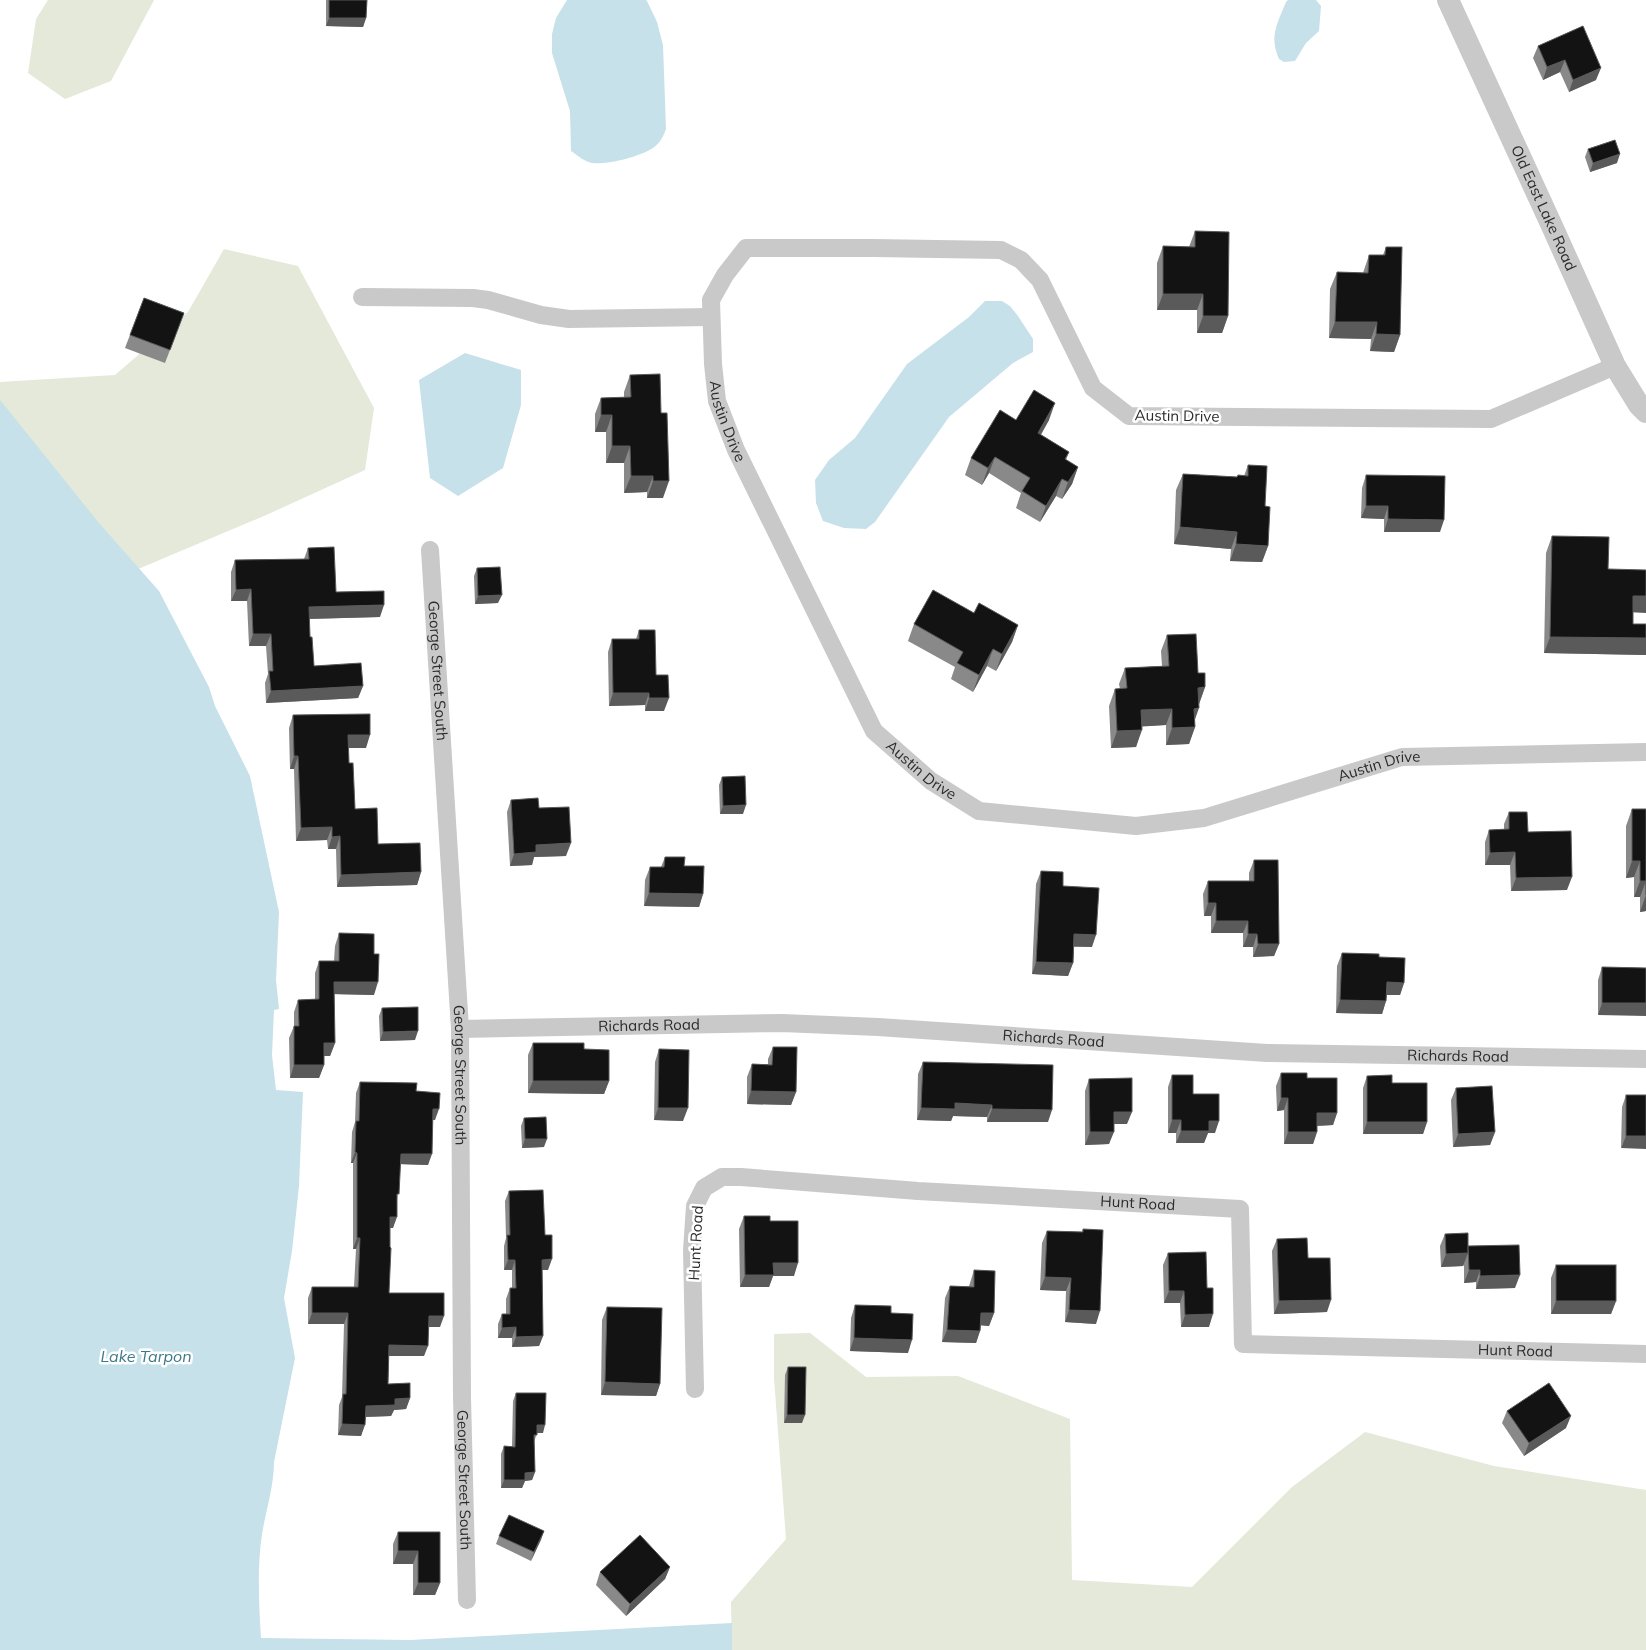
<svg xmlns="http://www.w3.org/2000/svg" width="1646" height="1650" font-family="Mulish,sans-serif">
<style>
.green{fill:#e4e9d9}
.water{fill:#c6e1e9}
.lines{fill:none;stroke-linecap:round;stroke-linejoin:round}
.minor{stroke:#c9c9c9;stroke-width:18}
.tertiary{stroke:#c9c9c9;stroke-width:22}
.wall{fill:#898989}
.shaded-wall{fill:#5a5a5a}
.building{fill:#131313;stroke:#5a5a5a}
.labels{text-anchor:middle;stroke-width:5;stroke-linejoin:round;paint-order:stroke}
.street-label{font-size:15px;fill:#2c2c2c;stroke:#fff}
.water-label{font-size:16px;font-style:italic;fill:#3e7989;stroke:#fff}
</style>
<rect width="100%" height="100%" fill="#fff"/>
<g class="green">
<path d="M48,0H154L111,81L65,99L28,73L36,19Z"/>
<path d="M224,249L298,266L374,408L365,470L264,516L124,575L0,422V382L115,375L188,312Z"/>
<path d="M810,1333L866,1377L958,1376L1070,1419L1072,1580L1192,1587L1292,1487L1365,1432L1494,1466L1646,1490V1650H732L731,1602L786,1539L774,1378V1334Z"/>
</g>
<g class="water">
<path d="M567,0H646L647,1L657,22L663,45L666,129C663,137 660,143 653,148C639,157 607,165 592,163C585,162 577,155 571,151L570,111L552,53V34L556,18Z"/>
<path d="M1288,0H1316L1321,6L1319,31L1306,43L1295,61L1284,62L1279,59C1269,37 1277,24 1286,2Z"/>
<path d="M985,301H1002L1010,306L1018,316L1033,339V352L1013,363L949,417L875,522L866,529L844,528L823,521L816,503L815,480L829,460L855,438L907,364L969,317Z"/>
<path d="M465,353L521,370V405L503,468L458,496L430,478L419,380Z"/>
<path d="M0,400L99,523L159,591L209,687L215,706L250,776L279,912L276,980L279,1009L274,1010L272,1055L276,1090L303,1092L299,1186L292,1251L284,1298L295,1358L274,1462C274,1486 266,1510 262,1534C257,1566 259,1606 261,1638L410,1640L732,1623V1650H0Z"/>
</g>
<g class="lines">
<g class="minor">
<path d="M362,297L473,298L488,300L541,315L569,319L711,317"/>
<path id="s1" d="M1615,366L1491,419L1129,416L1093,388L1040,280L1021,260L1001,250L873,248H746L725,275L711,300L713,364L717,401L736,450L874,731L931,781L979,811L1136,826L1204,818L1402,757L1646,752"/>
<path id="s2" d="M430,550L460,1029L462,1397L467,1600"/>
<path id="s3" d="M460,1029L782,1023L878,1027L1267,1053L1646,1059"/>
<path id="s4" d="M695,1389L692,1250L695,1206L704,1188L722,1177H741L918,1191L1240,1209L1243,1344L1646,1354"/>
</g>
<path class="tertiary" id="s5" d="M1448,0L1552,226L1615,366L1639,405L1646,412"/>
</g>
<g class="wall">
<path d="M326,0H367L366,18L363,27L326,26Z"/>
<path d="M1583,26L1596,80L1569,92L1560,72L1543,80L1533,58L1538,46Z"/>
<path d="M1588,149L1617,163L1590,172L1585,157Z"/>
<path d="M1195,231L1228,316L1222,333H1197V310H1157V263L1163,246L1189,247Z"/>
<path d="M1386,247L1400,335L1394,352L1370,351L1371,339L1329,338L1330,289L1337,272L1363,273L1369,255H1383Z"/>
<path d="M144,298L184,313L165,363L125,348Z"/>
<path d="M630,375L663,498H647V492L624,493V463H606V432H595V414L601,398L624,397V392Z"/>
<path d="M1016,420H1049L1041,435L1069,452L1066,460L1078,467L1072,484L1062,499L1056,496L1040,522L1016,508L1021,493L989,473L982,485L965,475L971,458Z"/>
<path d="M1248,465L1265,506L1268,546L1262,562L1230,561L1231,549L1174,544L1176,490L1183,474L1237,477L1244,476Z"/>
<path d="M1366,475L1440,532H1384V519L1361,518L1362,488Z"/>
<path d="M1552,536L1608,569L1633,612V624H1646V655L1544,653L1546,553Z"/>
<path d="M308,548L336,592L380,617L309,619L310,637L314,666L363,686L358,698L266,703L265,683L268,674L266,646H249L247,601H231V572L235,560L304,559Z"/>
<path d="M477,568L498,603L475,604L474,576Z"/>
<path d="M914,624L1018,625L1012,642L996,671L987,666L973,692L951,679L955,667L908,641Z"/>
<path d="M639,630L656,675L664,711H645V705L609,706L608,652L612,639H636Z"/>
<path d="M1167,635L1198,673L1205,687L1199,704H1198L1194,720L1195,727L1189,744L1166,745V725L1142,726L1136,747L1111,748L1109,706L1115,689H1120L1119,684L1125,668L1162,666L1161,651Z"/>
<path d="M293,715L366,748H348L349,763L355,809L378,844L421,872L417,885L337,887L336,849H328L327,840L296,841L294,769H290L289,728Z"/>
<path d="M722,777L743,814H720L719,785Z"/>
<path d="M511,800L539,808L566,856L534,857L532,865L510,866L507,812Z"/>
<path d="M1632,809H1646V911L1640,912V897H1634V877L1626,878V826Z"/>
<path d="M1509,812L1528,832L1567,890L1511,891L1510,865H1485V842L1489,830L1504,829V824Z"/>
<path d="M665,857L684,866L703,894L699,907L644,906L645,880L650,867H661Z"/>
<path d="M1254,860L1279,944L1274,956L1253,957V947H1243V933H1211V916H1204L1203,894L1208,881H1249V873Z"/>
<path d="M1041,871L1063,886L1092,947H1074L1073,963L1068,976L1032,974L1036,884Z"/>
<path d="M339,933L374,995L334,994L335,1043L330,1056H324V1065L319,1078H290L289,1038L294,1026V1012L298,1000L315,999V973L319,961H334L335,946Z"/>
<path d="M1342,953L1379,957L1404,983L1400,995H1387L1386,1001L1382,1014L1336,1013L1337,966Z"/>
<path d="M1602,967L1646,968L1598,1015V980Z"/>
<path d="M382,1008L415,1040L380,1041L379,1016Z"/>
<path d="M533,1043L584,1049L609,1081L604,1094L528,1093V1055Z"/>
<path d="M773,1047L796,1092L791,1105L747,1104V1077L752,1064H768V1059Z"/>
<path d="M659,1049L683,1121L654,1120L655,1062Z"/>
<path d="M923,1062L1048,1122H987V1117L953,1116L951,1121L917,1120L918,1074Z"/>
<path d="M1281,1073L1307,1078L1337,1113L1333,1125L1317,1126V1132L1313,1144H1284V1110L1277,1111L1276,1086Z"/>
<path d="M1172,1075L1193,1094L1215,1133H1208L1204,1143H1176V1133H1168V1087Z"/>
<path d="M1367,1076L1392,1083L1427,1122L1423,1134H1363V1088Z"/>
<path d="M1089,1079L1127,1124H1114L1109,1144L1085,1145V1091Z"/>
<path d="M360,1082L416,1091L435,1120H433L428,1165L400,1164L397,1200L393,1228H390L389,1293L440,1327H429L424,1356H389L388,1384L410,1398L406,1409L394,1410L391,1416L366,1417L361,1436L338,1435L339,1405L342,1397L344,1324H308V1298L312,1287H354L356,1249H353V1163H351L352,1132L355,1122L356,1093Z"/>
<path d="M1456,1088L1495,1132L1490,1145L1453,1147L1451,1100Z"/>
<path d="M1626,1095H1646L1621,1148L1622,1107Z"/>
<path d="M524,1118L544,1147L522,1148L521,1126Z"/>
<path d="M509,1191L545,1235L548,1270H542L543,1336L539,1346L512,1347V1338H498V1324L502,1314H506V1299L510,1288H512V1270H504V1246L506,1238L505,1201Z"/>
<path d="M744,1216L770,1221L794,1276H773L769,1287H740L739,1229Z"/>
<path d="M1083,1229L1096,1324L1065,1322L1066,1291L1040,1290L1042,1243L1047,1231L1082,1232Z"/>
<path d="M1445,1234L1468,1247L1515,1288L1476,1289V1282L1464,1283V1265L1463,1266L1441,1267L1440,1246Z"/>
<path d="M1277,1239L1308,1258L1327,1312L1274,1314L1272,1251Z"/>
<path d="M1168,1253L1207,1288L1209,1327H1181L1180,1303H1164L1163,1265Z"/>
<path d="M1556,1265L1616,1301L1611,1314H1551V1278Z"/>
<path d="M974,1270L994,1313L989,1326L981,1325L980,1331L976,1343L942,1342L945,1298L950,1286H969L970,1283Z"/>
<path d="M855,1305L891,1313L908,1353L850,1351L851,1318Z"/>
<path d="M607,1307L660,1384L656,1396L601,1395L602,1320Z"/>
<path d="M788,1367L802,1423H784L785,1375Z"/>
<path d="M516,1393L543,1433H537L534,1442L535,1472L532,1480L525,1481L522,1488H501V1454L504,1446H512L513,1401Z"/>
<path d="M1507,1411L1566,1428L1524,1456L1502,1423Z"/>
<path d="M544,1531L531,1561L496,1544L499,1536Z"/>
<path d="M398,1532H440V1583L435,1595H413V1564H393V1544Z"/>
<path d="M670,1567L665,1579L626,1616L596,1585L600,1572Z"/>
</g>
<g class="shaded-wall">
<path d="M329,18H366L363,27L326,26Z"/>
<path d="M1565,60L1560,72L1543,80L1547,67Z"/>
<path d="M1601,68L1596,80L1569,92L1573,80Z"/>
<path d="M1620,154L1617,163L1590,172L1593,163Z"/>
<path d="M1163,294H1203L1197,310H1157Z"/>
<path d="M1203,316H1228L1222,333H1197Z"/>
<path d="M1335,322H1377L1371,339L1329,338Z"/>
<path d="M1376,334L1400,335L1394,352L1370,351Z"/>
<path d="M1055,403L1049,420L1032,449L1038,433Z"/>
<path d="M601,415H612L606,432H595Z"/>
<path d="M612,446H630L624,463H606Z"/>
<path d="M995,457L989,473L982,485L988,468Z"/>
<path d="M1078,467L1072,484L1062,499L1068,482Z"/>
<path d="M631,476H653L647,492L624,493Z"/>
<path d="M1062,479L1056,496L1040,522L1046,506Z"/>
<path d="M653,481H669L663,498H647Z"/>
<path d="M1366,506H1388L1384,519L1361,518Z"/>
<path d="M1388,519L1444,520L1440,532H1384Z"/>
<path d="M1180,527L1237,532L1231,549L1174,544Z"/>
<path d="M1236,544L1268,546L1262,562L1230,561Z"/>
<path d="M251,589L247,601H231L236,590Z"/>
<path d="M502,595L498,603L475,604L478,596Z"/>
<path d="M1633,596H1646V613L1627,612Z"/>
<path d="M384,605L380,617L304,619L309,607Z"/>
<path d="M1018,625L1012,642L996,671L1002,654Z"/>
<path d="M253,634H271L266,646H249Z"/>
<path d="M1550,637L1646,638V655L1544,653Z"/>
<path d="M993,649L987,666L973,692L979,675Z"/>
<path d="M363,686L358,698L266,703L271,691Z"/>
<path d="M1205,687L1199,704H1192L1198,688Z"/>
<path d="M613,693H649L645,705L609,706Z"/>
<path d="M649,698H669L664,711H645Z"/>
<path d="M1199,708L1193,725L1194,709Z"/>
<path d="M1172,709L1166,725L1135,727L1141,710Z"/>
<path d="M1195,727L1189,744L1166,745L1172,728Z"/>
<path d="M1142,730L1136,747L1111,748L1117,731Z"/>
<path d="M348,735H370L366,748H343Z"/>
<path d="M294,756H298L294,769H290Z"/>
<path d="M746,805L743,814H720L723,806Z"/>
<path d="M332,827L327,840L296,841L301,828Z"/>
<path d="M340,836L336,849H328L332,837Z"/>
<path d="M571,843L566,856L534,857L532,865L510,866L514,854L536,845Z"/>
<path d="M1515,852L1510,865H1485L1490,853Z"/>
<path d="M1632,861H1640L1634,877L1626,878Z"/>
<path d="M421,872L417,885L337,887L341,875Z"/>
<path d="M1572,877L1567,890L1511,891L1516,878Z"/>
<path d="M1640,881H1646L1640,897H1634Z"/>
<path d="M649,893L703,894L699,907L644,906Z"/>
<path d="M1646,895V911L1640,912Z"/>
<path d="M1208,903H1216L1211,916H1204Z"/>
<path d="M1216,921H1248L1243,933H1211Z"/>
<path d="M1074,934L1096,935L1092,947L1070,946Z"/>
<path d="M1248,934H1257L1253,947H1243Z"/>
<path d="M1258,944H1279L1274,956L1253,957Z"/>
<path d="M1036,962L1073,963L1068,976L1032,974Z"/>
<path d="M334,982H378L374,995L330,994Z"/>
<path d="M1387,982L1404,983L1400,995H1382Z"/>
<path d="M1340,1000L1386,1001L1382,1014L1336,1013Z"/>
<path d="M1602,1003H1646V1016L1598,1015Z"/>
<path d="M418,1031L415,1040L380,1041L383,1032Z"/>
<path d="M324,1043H335L330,1056H319Z"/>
<path d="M294,1065H324L319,1078H290Z"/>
<path d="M533,1081H609L604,1094L528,1093Z"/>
<path d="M751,1091L796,1092L791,1105L747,1104Z"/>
<path d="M1281,1098H1288L1284,1110L1277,1111Z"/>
<path d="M955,1103L992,1105L987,1117L953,1116L951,1121L917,1120L921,1108Z"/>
<path d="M658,1108H688L683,1121L654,1120Z"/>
<path d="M433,1109H439L435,1120H429Z"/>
<path d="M992,1109L1052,1110L1048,1122H987Z"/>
<path d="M1114,1112H1132L1127,1124H1109Z"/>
<path d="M1317,1113H1337L1333,1125L1313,1126Z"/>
<path d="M1172,1120H1181L1176,1133H1168Z"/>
<path d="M1209,1121H1219L1215,1133H1208L1204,1143H1176L1181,1131Z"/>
<path d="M1367,1122H1427L1423,1134H1363Z"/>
<path d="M1090,1132H1114L1109,1144L1085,1145Z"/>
<path d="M1288,1132H1317L1313,1144H1284Z"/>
<path d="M1495,1132L1490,1145L1453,1147L1458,1134Z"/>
<path d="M1626,1136H1646V1149L1621,1148Z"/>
<path d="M525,1139H547L544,1147L522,1148Z"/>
<path d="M355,1152L357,1153L353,1163H351Z"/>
<path d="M401,1154H432L428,1165L397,1164Z"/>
<path d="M390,1217H397L393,1228H386Z"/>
<path d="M357,1238H360L356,1249H353Z"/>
<path d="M1468,1253L1463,1266L1441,1267L1446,1254Z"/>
<path d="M552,1259L548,1270H538L542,1260Z"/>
<path d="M508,1260H515L512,1270H504Z"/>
<path d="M773,1263H798L794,1276H773L769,1287H740L745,1275Z"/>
<path d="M1469,1270H1480L1476,1282L1464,1283Z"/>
<path d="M1520,1275L1515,1288L1476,1289L1480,1276Z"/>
<path d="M1045,1277L1071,1278L1066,1291L1040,1290Z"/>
<path d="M1169,1291H1184L1180,1303H1164Z"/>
<path d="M1331,1300L1327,1312L1274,1314L1279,1301Z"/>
<path d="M1556,1301H1616L1611,1314H1551Z"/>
<path d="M1069,1310L1100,1311L1096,1324L1065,1322Z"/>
<path d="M312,1313H348L344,1324H308Z"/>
<path d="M981,1313H994L989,1326L976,1325Z"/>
<path d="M1213,1314L1209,1327H1181L1185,1315Z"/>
<path d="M429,1316H444L440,1327H425Z"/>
<path d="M516,1327L512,1338H498L502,1328Z"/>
<path d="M947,1330L980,1331L976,1343L942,1342Z"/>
<path d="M543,1336L539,1346L512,1347L516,1337Z"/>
<path d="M854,1338L912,1340L908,1353L850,1351Z"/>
<path d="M389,1345L428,1346L424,1356H385Z"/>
<path d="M605,1382L660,1384L656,1396L601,1395Z"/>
<path d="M410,1398L406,1409L394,1410L391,1416L362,1417L366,1406L395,1399Z"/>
<path d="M787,1415H805L802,1423H784Z"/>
<path d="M1571,1416L1566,1428L1524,1456L1529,1443Z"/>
<path d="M342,1424L365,1425L361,1436L338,1435Z"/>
<path d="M537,1425H545L543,1433H534Z"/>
<path d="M535,1472L532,1480L525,1481L522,1488H501L504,1480L525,1473Z"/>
<path d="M544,1531L541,1540L531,1561L534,1552Z"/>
<path d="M398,1551H418L413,1564H393Z"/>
<path d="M670,1567L665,1579L626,1616L630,1604Z"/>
<path d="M418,1583H440L435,1595H413Z"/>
</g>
<g class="building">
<path d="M329,0H367L366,18H329Z"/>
<path d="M1583,26L1601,68L1573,80L1565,60L1547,67L1538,46Z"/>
<path d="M1615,140L1620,154L1593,163L1588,149Z"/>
<path d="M1195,231L1229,232L1228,316H1203V294H1163V246L1195,247Z"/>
<path d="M1386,247H1402L1400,335L1376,334L1377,322H1335L1337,272L1368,273L1369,255H1385Z"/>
<path d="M144,298L184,313L170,350L130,335Z"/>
<path d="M660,374L661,413H667L669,481H653V476H631L630,446H612V415H601V398L631,397L630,375Z"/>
<path d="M1034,390L1055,403L1038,433L1069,452L1065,459L1078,467L1068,482L1062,479L1046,506L1022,491L1030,478L995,457L988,468L971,458L1000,410L1016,420Z"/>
<path d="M1248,465L1267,466L1265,506L1270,507L1268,546L1236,544L1237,532L1180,527L1183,474L1237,477L1238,475L1248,476Z"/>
<path d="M1366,475L1445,476L1444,520L1388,519V506H1366Z"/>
<path d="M1552,536L1609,537L1608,569L1646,570V596H1633V624H1646V638L1550,637Z"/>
<path d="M334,547L336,592L384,591V605L309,607L310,637H312L314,666L361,663L363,686L271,691L269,671H273L271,634H253L251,589L236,590L235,560L309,559L308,548Z"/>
<path d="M500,567L502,595L478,596L477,568Z"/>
<path d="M933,590L974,613L979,603L1018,625L1002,654L993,649L979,675L957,663L963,652L914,624Z"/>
<path d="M639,630H655L656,675H668L669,698H649V693H613L612,639H639Z"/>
<path d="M1196,634L1198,673H1205V687L1198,688L1199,708L1194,709L1195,727L1172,728V709L1141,710L1142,730L1117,731L1115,689L1127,688L1125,668L1169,666L1167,635Z"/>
<path d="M370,714V735H348L349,763H353L355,809L377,808L378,844L420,843L421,872L341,875L340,836L332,837V827L301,828L298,756H294L293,715Z"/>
<path d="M745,776L746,805L723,806L722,777Z"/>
<path d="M538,798L539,808L569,807L571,843L536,845V852L514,854L511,800Z"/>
<path d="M1632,809H1646V895V881H1640V861H1632Z"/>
<path d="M1509,812H1527L1528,832L1571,831L1572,877L1516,878L1515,852L1490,853L1489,830L1509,829Z"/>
<path d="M665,857H685L684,866H704L703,894L649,893L650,867H664Z"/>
<path d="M1254,860H1278L1279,944H1258L1257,934H1248V921H1216V903H1208V881H1254Z"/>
<path d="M1041,871L1063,872V886L1099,888L1096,935L1074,934L1073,963L1036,962Z"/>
<path d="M339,933L374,934V954H379L378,982H334L335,1043H324V1065H294V1026H299L298,1000L319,999V961H339Z"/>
<path d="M1342,953L1379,954V957L1405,958L1404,983L1387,982L1386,1001L1340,1000Z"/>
<path d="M1602,967L1646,968V1003H1602Z"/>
<path d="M418,1007V1031L383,1032L382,1008Z"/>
<path d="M533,1043H584V1049L609,1050V1081H533Z"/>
<path d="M773,1047H797L796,1092L751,1091L752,1064L772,1065Z"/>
<path d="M659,1049L689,1050L688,1108H658Z"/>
<path d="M923,1062L1053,1065L1052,1110L992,1109V1105L955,1103V1109L921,1108Z"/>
<path d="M1281,1073H1307V1078H1337V1113H1317V1132H1288V1098H1281Z"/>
<path d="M1172,1075H1193V1094H1219V1121H1209V1131H1181V1120H1172Z"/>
<path d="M1392,1075V1083H1427V1122H1367V1076Z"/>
<path d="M1132,1078V1112H1114V1132H1090L1089,1079Z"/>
<path d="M360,1082L417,1083L416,1091L440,1093L439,1109H433L432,1154H401L399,1194H397V1217H390V1247L391,1248L389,1293H444V1316H429L428,1346L389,1345L388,1384L410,1383V1398L395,1399V1405L366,1406L365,1425L342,1424L343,1394H346L348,1313H312V1287H358L360,1238H357V1153L355,1152L356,1121H359Z"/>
<path d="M1492,1086L1495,1132L1458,1134L1456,1088Z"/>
<rect x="1626" y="1095" width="20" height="41"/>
<path d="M546,1117L547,1139H525L524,1118Z"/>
<path d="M543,1190L545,1235H552V1259L542,1260L543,1336L516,1337V1327L502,1328V1314H510V1288H516L515,1260H508L507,1235H510L509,1191Z"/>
<path d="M744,1216H770V1221H798V1263H773L774,1275H745Z"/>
<path d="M1083,1229L1103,1230L1100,1311L1069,1310L1071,1278L1045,1277L1047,1231L1083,1232Z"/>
<path d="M1468,1233V1253L1446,1254L1445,1234Z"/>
<path d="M1307,1238L1308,1258H1330L1331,1300L1279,1301L1277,1239Z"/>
<path d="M1519,1245L1520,1275L1480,1276V1270H1469L1468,1246Z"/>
<path d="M1206,1252L1207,1288H1213V1314L1185,1315L1184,1291H1169L1168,1253Z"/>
<rect x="1556" y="1265" width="60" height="36"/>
<path d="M974,1270L995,1271L994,1313H981L980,1331L947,1330L950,1286L974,1287Z"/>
<path d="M855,1305L891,1306V1313L913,1314L912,1340L854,1338Z"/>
<path d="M607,1307L662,1308L660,1384L605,1382Z"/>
<path d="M788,1367H806L805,1415H787Z"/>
<path d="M1549,1383L1571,1416L1529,1443L1507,1411Z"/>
<path d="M516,1393H546L545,1425H537V1435H534L535,1472L525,1473V1480H504V1446L515,1447Z"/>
<path d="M509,1515L544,1531L534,1552L499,1536Z"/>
<path d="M398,1532H440V1583H418V1551H398Z"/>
<path d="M640,1535L670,1567L630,1604L600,1572Z"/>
</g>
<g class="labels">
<g class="street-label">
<text dy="5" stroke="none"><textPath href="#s5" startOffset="229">Old East Lake Road</textPath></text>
<text transform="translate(1177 416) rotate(1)" y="5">Austin Drive</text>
<text dy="5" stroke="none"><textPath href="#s1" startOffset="1154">Austin Drive</textPath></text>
<text dy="5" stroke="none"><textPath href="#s2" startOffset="121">George Street South</textPath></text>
<text dy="5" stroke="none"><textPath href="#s1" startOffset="2039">Austin Drive</textPath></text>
<text dy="5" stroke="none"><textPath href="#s1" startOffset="1559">Austin Drive</textPath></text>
<text dy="5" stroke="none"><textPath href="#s3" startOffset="189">Richards Road</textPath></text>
<text dy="5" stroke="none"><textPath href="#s3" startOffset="594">Richards Road</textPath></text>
<text dy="5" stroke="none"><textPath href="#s3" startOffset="999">Richards Road</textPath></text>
<text dy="5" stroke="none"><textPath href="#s2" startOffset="526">George Street South</textPath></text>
<text dy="5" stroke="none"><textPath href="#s4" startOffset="641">Hunt Road</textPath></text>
<text transform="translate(696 1243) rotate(-87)" y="5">Hunt Road</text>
<text dy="5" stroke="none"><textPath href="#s4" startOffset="1151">Hunt Road</textPath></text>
<text dy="5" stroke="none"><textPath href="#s2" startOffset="931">George Street South</textPath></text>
</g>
<g class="water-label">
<text x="146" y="1362">Lake Tarpon</text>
</g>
</g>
</svg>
